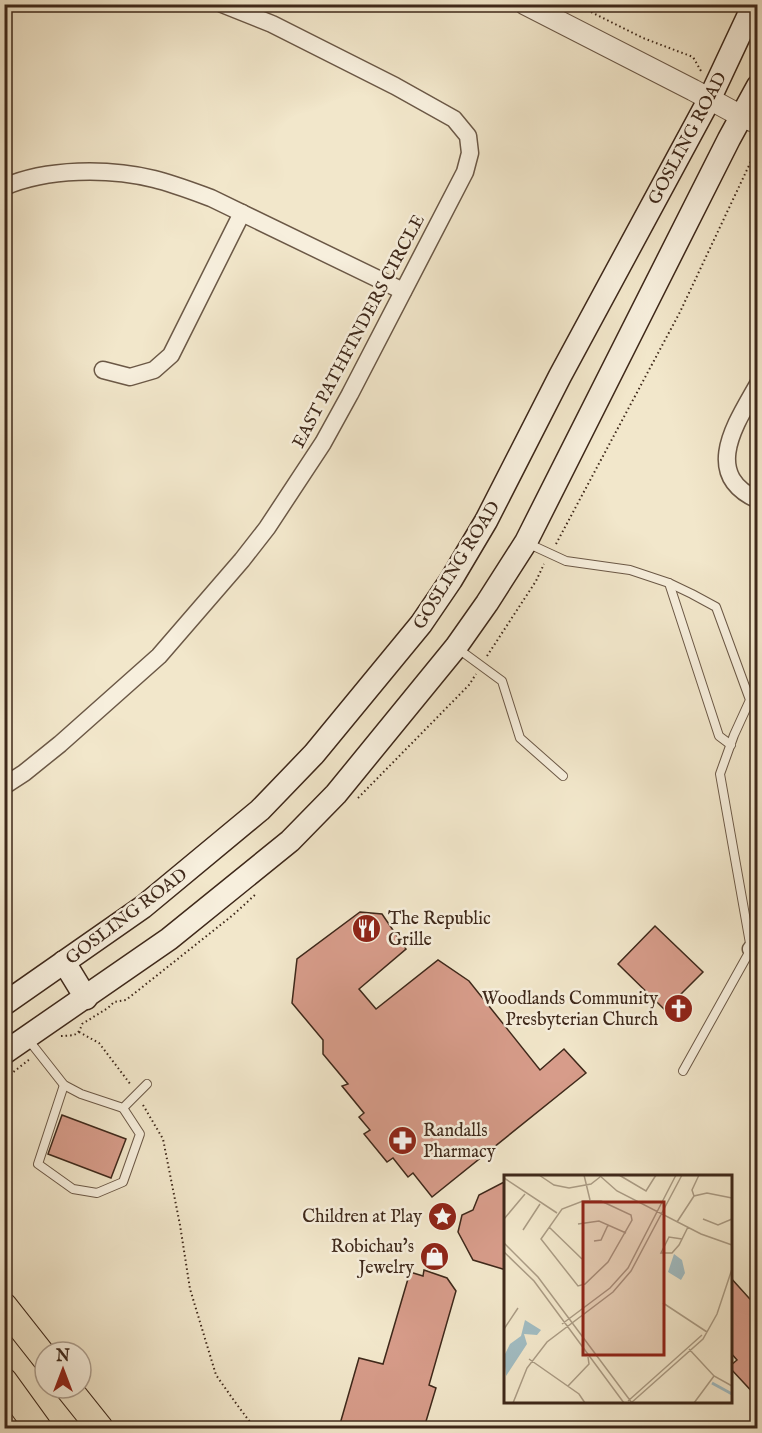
<svg xmlns="http://www.w3.org/2000/svg" width="762" height="1433" font-family="'IM FELL English',serif">
<style>
.building{fill:#d79c8a;stroke:#3e281a;stroke-width:1.5}
.lines{fill:none;stroke-linecap:round;stroke-linejoin:round}
.service-casing{stroke:#6b5846;stroke-width:10}
.minor-casing{stroke:#6b5846;stroke-width:19}
.tertiary-casing{stroke:#6b5846;stroke-width:23}
.secondary-casing{stroke:#3e281a;stroke-width:25}
.primary-casing{stroke:#3e281a;stroke-width:28}
.path{stroke:#3e281a;stroke-width:2;stroke-dasharray:1.5 3;stroke-linecap:butt}
.service{stroke:#f7efdd;stroke-width:8}
.minor{stroke:#f7efdd;stroke-width:16}
.tertiary{stroke:#f7efdd;stroke-width:21}
.secondary{stroke:#f7efdd;stroke-width:22}
.primary{stroke:#f2e7cb;stroke-width:26}
.labels{text-anchor:middle;stroke-width:5;stroke-linejoin:round;paint-order:stroke}
.street-label{font-size:18px;fill:#3e281a;stroke:#f7efdd}
.poi-label{font-size:18px;fill:#3e281a;stroke:#f7efdd;text-anchor:end}
.inset-river{fill:none;stroke:#a1bcc2;stroke-width:3}
.inset-road{fill:none;stroke:#aa9b84;stroke-width:1.5}
.view{fill:#8f2418;fill-opacity:0.15;stroke:#8f2418;stroke-width:3}
.inset-edge{fill:none;stroke:#3e281a;stroke-width:3}
</style>
<rect width="100%" height="100%" fill="#f2e7cb"/>
<filter id="stains"><feTurbulence type="fractalNoise" baseFrequency=".00333" numOctaves="4"/><feColorMatrix values="0 0 0 0 .2 0 0 0 0 .09 0 0 0 0 .02 0 0 0 .5 -.17"/></filter>
<radialGradient id="worn" r=".72"><stop offset=".6" stop-color="#630" stop-opacity="0"/><stop offset="1" stop-color="#630" stop-opacity=".3"/></radialGradient>
<g class="building">
<path d="M360,912L382,914L406,949L359,989L376,1009L438,960L469,981L540,1070L564,1049L586,1073L432,1197L413,1173L408,1177L393,1158L387,1162L364,1134L370,1130L359,1117L364,1113L342,1086L348,1084L323,1054V1040L292,1003L297,959Z"/>
<path d="M655,926L703,972L665,1010L618,964Z"/>
<path d="M62,1115L126,1139L111,1178L48,1154Z"/>
<path d="M506,1181V1270L473,1260L458,1232L462,1215L473,1210L479,1195Z"/>
<path d="M424,1270L447,1278L456,1291L429,1385L436,1388L424,1428H357L340,1424L359,1358L383,1364L410,1272L423,1276Z"/>
<path d="M730,1277L758,1308V1398L730,1368V1366L737,1360L730,1352Z"/>
</g>
<g class="lines">
<defs>
<g id="service">
<path d="M527,543L566,561L630,570L669,583L692,594L716,607L750,700L734,735L720,774L751,949"/>
<path d="M669,583L719,736L731,745"/>
<path d="M457,648L502,681L520,738L563,776"/>
<path d="M27,1038L64,1085L81,1094L123,1108L147,1084"/>
<path d="M683,1071L751,949L758,942"/>
<path d="M64,1085L38,1164L73,1189L97,1193L123,1182L140,1134L123,1108"/>
</g>
<g id="minor">
<path d="M4,187C47,168 109,168 154,179C174,184 192,191 211,198L403,291"/>
<path d="M103,370L130,377L154,370L171,355L242,213"/>
<path d="M758,384C737,422 700,474 758,500"/>
<path d="M4,786L24,773L60,744L159,656L242,560L267,528L323,443L350,394L465,172L470,153L468,136L454,119L395,86L272,24L222,4"/>
<path d="M751,949L758,952"/>
</g>
<path id="tertiary" d="M525,4L693,90L741,116L758,123"/>
<g id="secondary">
<path d="M64,962L86,998"/>
<path d="M4,1004L143,907L260,810L314,754L421,624L451,580L486,521L560,376L709,100L754,4"/>
<path d="M4,1053L169,939L290,841L336,794L456,647L487,603L526,542L729,139L758,86"/>
</g>
<g id="primary">
<path d="M4,1306L45,1358"/>
<path d="M4,1381L38,1428"/>
<path d="M68,1388L100,1428"/>
</g>
</defs>
<use href="#service" class="service-casing"/>
<use href="#minor" class="minor-casing"/>
<use href="#tertiary" class="tertiary-casing"/>
<use href="#secondary" class="secondary-casing"/>
<use href="#primary" class="primary-casing"/>
<g class="path">
<path d="M575,4L643,38L693,57L701,71"/>
<path d="M556,544L680,312L753,157L752,141"/>
<path d="M487,656L536,581L544,564"/>
<path d="M358,798L469,685L476,674"/>
<path d="M79,1032L99,1043L131,1085"/>
<path d="M61,1036C74,1035 78,1037 82,1024L108,1008L114,1002L126,1000L233,915L256,894"/>
<path d="M4,1087L12,1073L30,1059"/>
<path d="M143,1105L163,1139L180,1225L190,1289L216,1375L235,1402L250,1422L257,1428"/>
</g>
<use href="#service" class="service"/>
<use href="#minor" class="minor"/>
<use href="#tertiary" class="tertiary"/>
<use href="#secondary" class="secondary"/>
<use href="#primary" class="primary"/>
</g>
<defs>
<symbol id="restaurant-disc" viewBox="-11 -11 22 22"><circle r="9.5" fill="#8f2418" stroke="#f7efdd"/><path d="M-5-6h1v4h1v-4h1v4h1v-4h1v5L-1.5 .5V6h-2V.5L-5-1ZM5-6V6H3V1.5H1.5Q1.5-4 5-6Z" fill="#fff"/></symbol>
<symbol id="church-disc" viewBox="-11 -11 22 22"><circle r="9.5" fill="#8f2418" stroke="#f7efdd"/><path d="M-1.2-6h2.4v3.5h3.3v2.4h-3.3V6h-2.4V-.1h-3.3v-2.4h3.3Z" fill="#fff"/></symbol>
<symbol id="pharmacy-disc" viewBox="-11 -11 22 22"><circle r="9.5" fill="#8f2418" stroke="#f7efdd"/><path d="M-2-6h4v4h4v4h-4v4h-4v-4h-4v-4h4Z" fill="#fff"/></symbol>
<symbol id="sight-disc" viewBox="-11 -11 22 22"><circle r="9.5" fill="#8f2418" stroke="#f7efdd"/><path d="M0-6L1.8-2.2L6-1.7L2.9 1.2L3.7 5.4L0 3.3L-3.7 5.4L-2.9 1.2L-6-1.7L-1.8-2.2Z" fill="#fff"/></symbol>
<symbol id="shop-disc" viewBox="-11 -11 22 22"><circle r="9.5" fill="#8f2418" stroke="#f7efdd"/><path d="M-5-2.5h2.3a2.7 3.5 0 0 1 5.4 0H5L5.5 6h-11ZM-1.5-2.5h3a1.5 2.3 0 0 0-3 0Z" fill="#fff"/></symbol>
</defs>
<g fill-rule="evenodd">
<use href="#restaurant-disc" x="350" y="912" width="33" height="33"/>
<use href="#church-disc" x="662" y="992" width="33" height="33"/>
<use href="#pharmacy-disc" x="386" y="1124" width="33" height="33"/>
<use href="#sight-disc" x="426" y="1200" width="33" height="33"/>
<use href="#shop-disc" x="418" y="1240" width="33" height="33"/>
</g>
<g class="labels">
<g class="street-label">
<text transform="translate(687 138) rotate(-62)" y="6">GOSLING ROAD</text>
<text transform="translate(358 331) rotate(-62)" y="6">EAST PATHFINDERS CIRCLE</text>
<text transform="translate(456 565) rotate(-58)" y="6">GOSLING ROAD</text>
<text transform="translate(126 916) rotate(-37)" y="6">GOSLING ROAD</text>
</g>
<g class="poi-label">
<text x="388" y="924" text-anchor="start">The Republic<tspan x="388" dy="21">Grille</tspan></text>
<text x="658" y="1004">Woodlands Community<tspan x="658" dy="21">Presbyterian Church</tspan></text>
<text x="423" y="1136" text-anchor="start">Randalls<tspan x="423" dy="21">Pharmacy</tspan></text>
<text x="422" y="1222">Children at Play</text>
<text x="414" y="1252">Robichau's<tspan x="414" dy="21">Jewelry</tspan></text>
</g>
</g>
<g transform="translate(504 1175)">
<rect width="228" height="228" fill="#f2e7cb"/>
<path d="M170,79L178,85L181,98L177,105L164,97ZM21,145L37,155L33,160L20,159L23,169L2,201L0,181L6,169L17,161Z" fill="#a1bcc2"/>
<path class="inset-river" d="M208,208L228,219"/>
<path class="inset-road" d="M35,0L50,10L65,13L87,9L96,2M80,0L86,25M95,0L113,16L197,59L228,70M115,0L142,16L152,0M0,3L53,38M190,21L188,15L195,0M97,26L127,40L128,45L104,87L81,109L74,111L37,64L58,34L79,26ZM0,44L21,19M199,44L214,50L228,44M173,47L190,21L203,18L228,23M74,49L95,46L122,58M45,52L78,84M19,55L36,29M178,64L165,62L157,78H168L175,70L184,52M90,66L97,65L104,50M0,68L34,102L128,228M0,77L30,106L120,228M159,128L203,157M58,149L106,113L124,93L172,0M0,154L14,133M185,174L210,201L228,211M25,184L75,219L81,228M64,211L85,189L84,182M124,226L198,160M9,228L23,193L43,167L109,117L127,96L178,0M127,228L199,164L213,139L228,94M190,228L210,201"/>
<path class="view" d="M79,27H160V180H79Z"/>
<rect width="228" height="228" class="inset-edge"/>
</g>
<rect width="762" height="1433" fill="none" stroke="#f2e7cb" stroke-width="24"/>
<rect x="6" y="6" width="750" height="1421" fill="none" stroke="#3e281a" stroke-width="3"/>
<rect x="12" y="12" width="738" height="1409" fill="none" stroke="#3e281a" stroke-width="1.5"/>
<g transform="translate(63 1370)"><circle r="28" fill="#f7efdd" stroke="#ad9f8f" stroke-width="1.5"/>
<path d="M0-4.5L10 22L0 15L-10 22Z" fill="#8f2418"/>
<text y="-9" font-size="16" font-weight="bold" text-anchor="middle" fill="#3e281a">N</text>
</g>
<rect width="100%" height="100%" filter="url(#stains)"/>
<rect width="100%" height="100%" fill="url(#worn)"/>
</svg>
